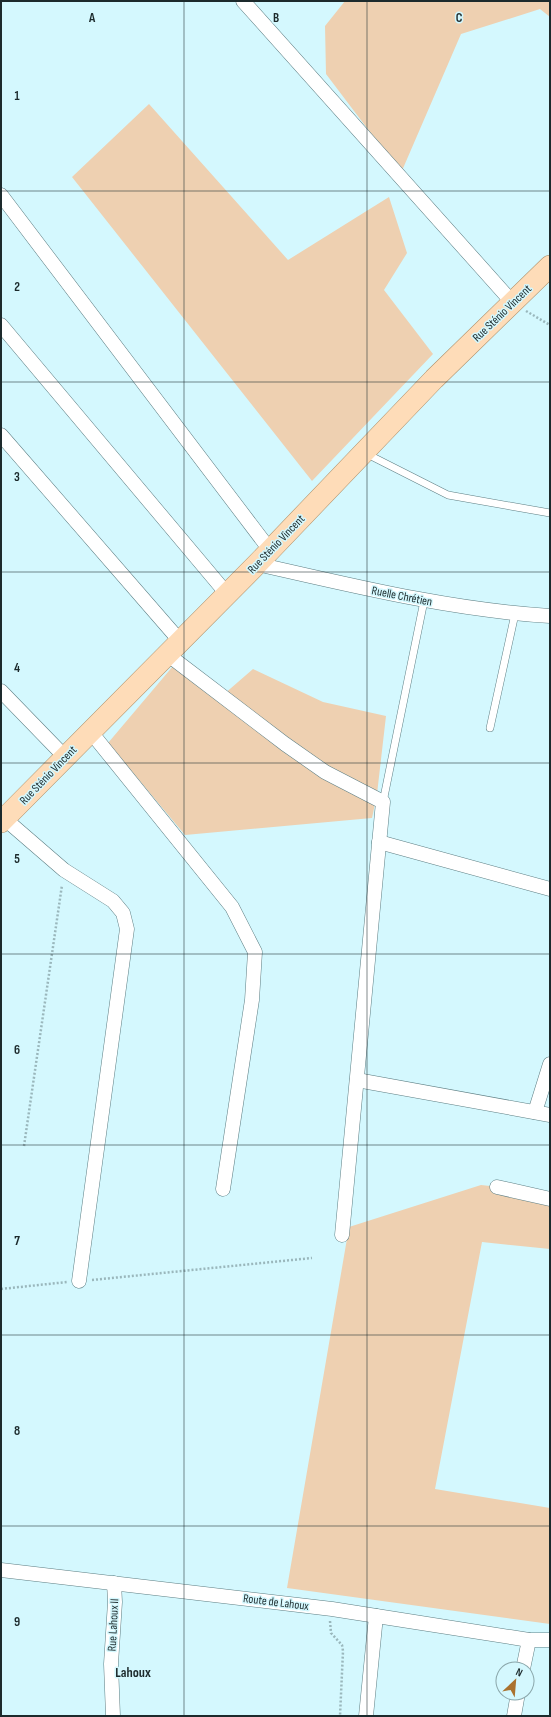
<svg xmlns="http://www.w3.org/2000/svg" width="551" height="1717" font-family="'Sofia Sans Condensed',sans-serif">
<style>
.green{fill:#eed0b1}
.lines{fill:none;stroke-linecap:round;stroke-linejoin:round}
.service-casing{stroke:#5d7e83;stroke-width:8}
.minor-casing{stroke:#5d7e83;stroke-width:15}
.primary-casing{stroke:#af8f68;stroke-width:22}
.path{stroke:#9ab7bc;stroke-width:2.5;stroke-dasharray:2 2;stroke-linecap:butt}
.service{stroke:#fff;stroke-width:7}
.minor{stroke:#fff;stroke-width:14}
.primary{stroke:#fedcb8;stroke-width:21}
.grid{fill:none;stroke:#1c2a2c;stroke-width:1;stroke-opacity:0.55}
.labels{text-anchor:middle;stroke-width:3;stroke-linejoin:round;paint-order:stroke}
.street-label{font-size:12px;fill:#1c2a2c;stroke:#d4f8fe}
.quarter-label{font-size:14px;font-weight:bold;fill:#1c2a2c;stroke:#d4f8fe}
.grid-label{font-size:13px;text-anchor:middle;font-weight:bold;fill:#1c2a2c;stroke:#d4f8fe;stroke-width:3;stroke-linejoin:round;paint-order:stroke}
</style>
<rect width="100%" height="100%" fill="#d4f8fe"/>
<g class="green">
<path d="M345,1H550V17L540,9L461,34L401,173L326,74L325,26Z"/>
<path d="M149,104L288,260L389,197L407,253L384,290L433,354L312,481L72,177Z"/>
<path d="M179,659L223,695L253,669L323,702L386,716L377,794L372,818L185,835L108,743Z"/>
<path d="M481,1185L550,1193V1249L482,1242L435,1489L550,1508V1624L287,1588L349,1227Z"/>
</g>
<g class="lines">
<defs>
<g id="service">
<path d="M365,453L448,495L550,513"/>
<path d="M490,728L515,614"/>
<path d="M383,802L424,601"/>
</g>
<g id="minor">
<path d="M243,1L513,303"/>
<path d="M1,195L270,550"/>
<path d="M1,325L227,594"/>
<path d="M1,435L180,641"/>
<path d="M257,564C354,586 451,610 550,616"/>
<path d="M167,654L285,744L325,772L383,802L342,1235"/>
<path d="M1,691L65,757"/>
<path d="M90,731L232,907L255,952L252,1000L223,1189"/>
<path d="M5,819L64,870L113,901L123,913L127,929L79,1281"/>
<path d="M379,842L550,889"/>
<path d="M357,1080L550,1115"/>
<path d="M535,1112L550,1064"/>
<path d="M497,1187L550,1199"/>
<path d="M1,1570L332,1609L529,1640H550"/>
<path d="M523,1669L529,1640"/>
<path d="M113,1716L111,1664L115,1602L114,1583"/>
<path d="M366,1716L376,1616"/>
<path d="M514,1716L518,1693"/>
</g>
<path id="primary" d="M1,822L257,564L434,379L550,266"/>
</defs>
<use href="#service" class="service-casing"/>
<use href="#minor" class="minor-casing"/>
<use href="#primary" class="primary-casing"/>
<g class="path">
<path d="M526,311L550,325"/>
<path d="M24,1146L62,885"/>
<path d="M92,1280L312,1258"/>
<path d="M1,1289L67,1282"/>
<path d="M330,1621L331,1633L342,1645L343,1651L340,1716"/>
</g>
<use href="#service" class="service"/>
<use href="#minor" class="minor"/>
<use href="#primary" class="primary"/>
</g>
<path class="grid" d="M184,1V1716M367,1V1716M1,191H550M1,382H550M1,572H550M1,763H550M1,954H550M1,1145H550M1,1335H550M1,1526H550"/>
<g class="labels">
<g class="street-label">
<text transform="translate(502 313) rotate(-44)" y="4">Rue Sténio Vincent</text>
<text transform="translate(276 544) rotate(-46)" y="4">Rue Sténio Vincent</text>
<text transform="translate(402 596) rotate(11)" y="4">Ruelle Chrétien</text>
<text transform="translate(48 775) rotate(-46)" y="4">Rue Sténio Vincent</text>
<text transform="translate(276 1602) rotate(7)" y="4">Route de Lahoux</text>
<text transform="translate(113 1625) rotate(-87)" y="4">Rue Lahoux II</text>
</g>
<g class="quarter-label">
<text x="133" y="1677">Lahoux</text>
</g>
</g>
<g class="grid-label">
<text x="92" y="22">A</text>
<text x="276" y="22">B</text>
<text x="459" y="22">C</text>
<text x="17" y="100">1</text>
<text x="17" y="291">2</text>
<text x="17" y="481">3</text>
<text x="17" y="672">4</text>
<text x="17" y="863">5</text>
<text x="17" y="1054">6</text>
<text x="17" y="1245">7</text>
<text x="17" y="1435">8</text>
<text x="17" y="1626">9</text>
</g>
<rect width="551" height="1717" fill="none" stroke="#1c2a2c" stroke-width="4"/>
<g transform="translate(515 1681) rotate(26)"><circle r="19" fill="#d4f8fe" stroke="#8aa6aa"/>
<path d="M0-3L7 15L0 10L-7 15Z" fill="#aa722f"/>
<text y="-6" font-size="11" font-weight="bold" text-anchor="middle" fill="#1c2a2c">N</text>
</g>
</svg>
